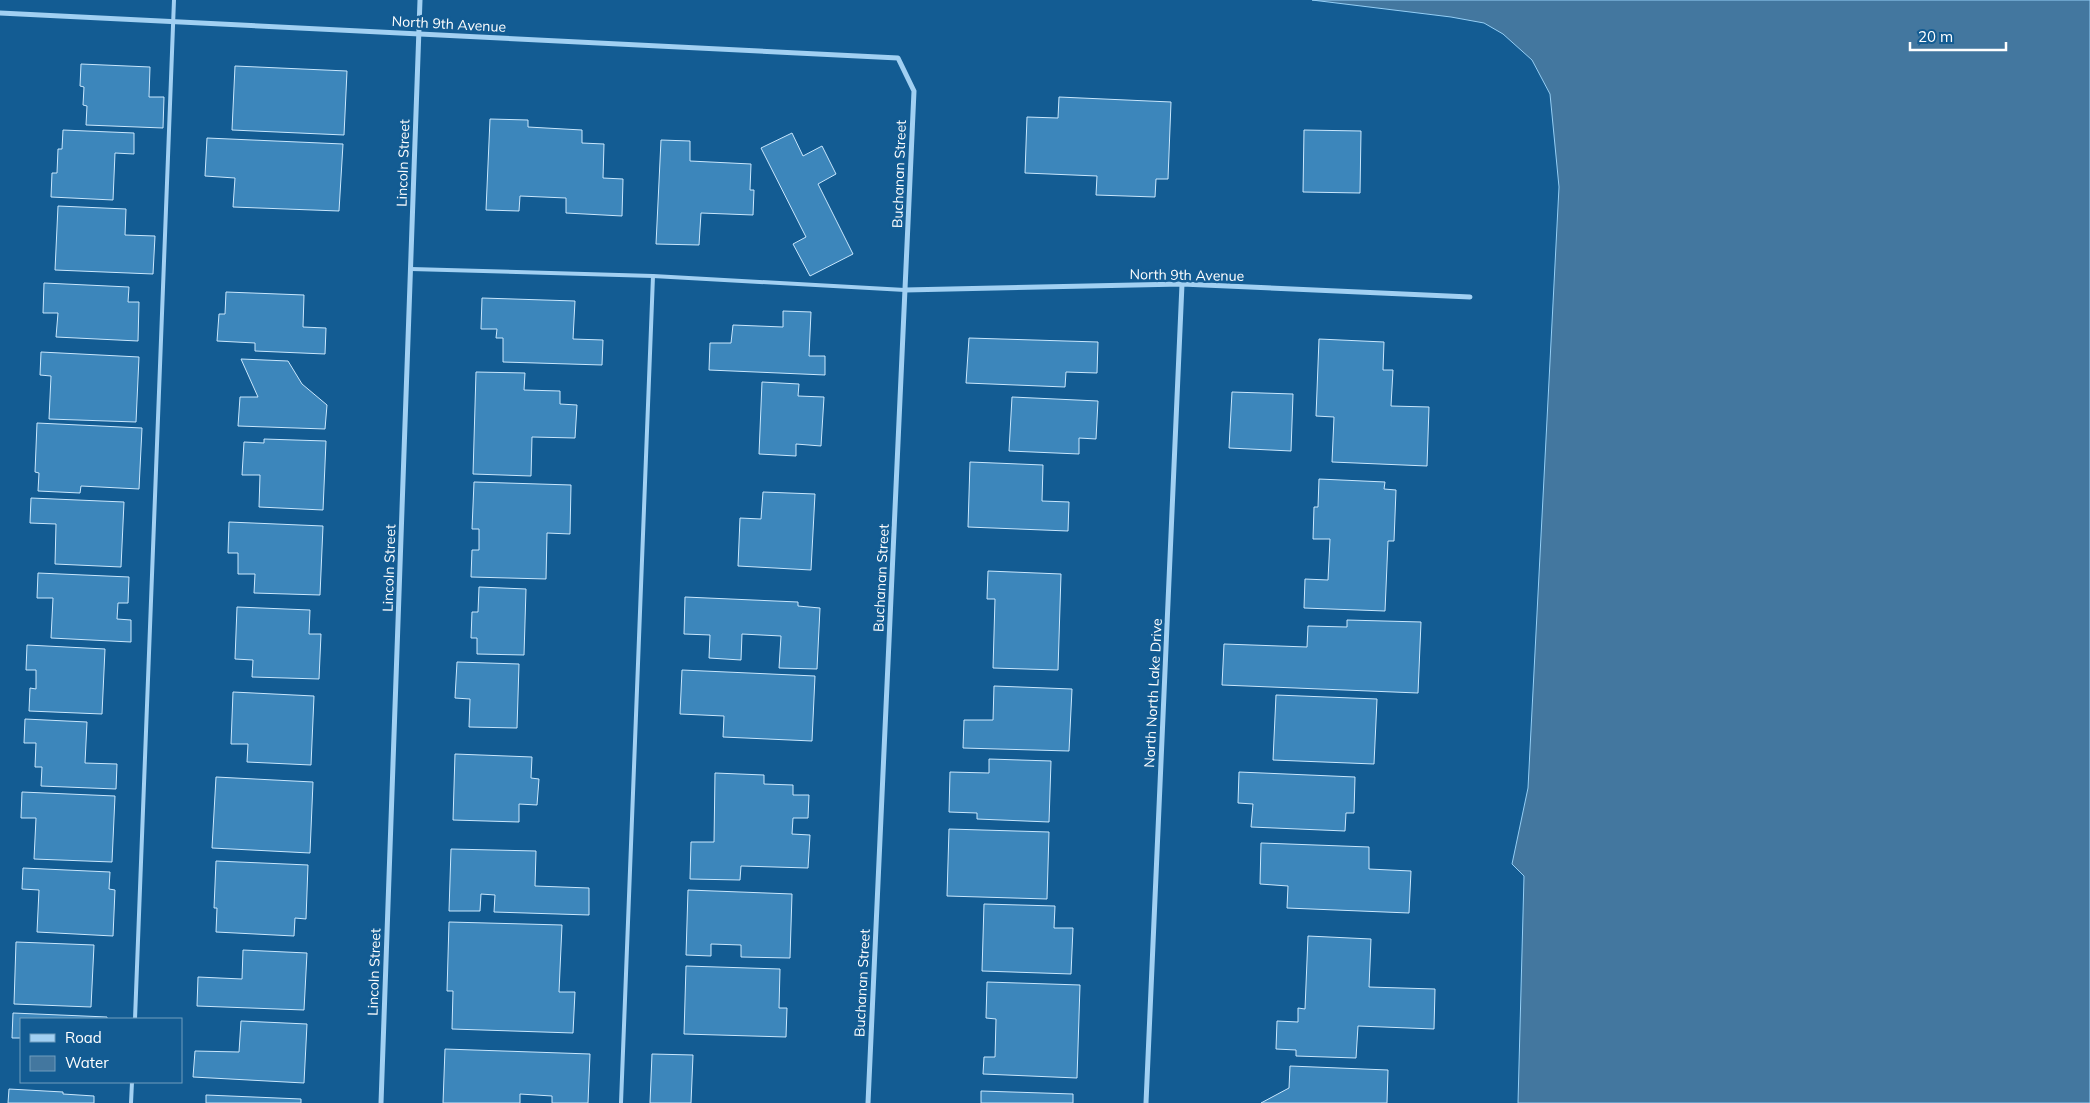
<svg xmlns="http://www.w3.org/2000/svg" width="2090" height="1103" font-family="Mulish,sans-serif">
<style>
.water{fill:#43779f;stroke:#94cef5}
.building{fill:#3c86bb;stroke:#c9e7fd}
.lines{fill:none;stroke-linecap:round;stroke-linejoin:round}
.service{stroke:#a2d0f2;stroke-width:4}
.minor{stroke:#a2d0f2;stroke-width:5}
.labels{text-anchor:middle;stroke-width:5;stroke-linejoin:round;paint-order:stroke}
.street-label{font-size:14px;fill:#fff;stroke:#135c93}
</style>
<rect width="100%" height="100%" fill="#135c93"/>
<path class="water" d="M1312,0H2090V1103H1518L1524,876L1512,864L1528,788L1559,187L1550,94L1532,60L1503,34L1484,23L1451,17Z"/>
<g class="building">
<path d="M81,64L150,67L149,97H164L163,128L86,125L87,106L83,105L84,87L80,86Z"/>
<path d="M235,66L347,71L344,135L232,130Z"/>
<path d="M1059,97L1171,102L1168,179H1156L1155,197L1096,195L1097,176L1025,173L1027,117L1058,118Z"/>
<path d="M490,119L528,120V127L582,130V143L604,144L603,178L623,179L622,216L566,213V198L520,196L519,211L486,210Z"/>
<path d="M63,130L134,133V154L115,153L113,200L51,197L52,173H57L58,149H62Z"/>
<path d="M1304,130L1361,131L1360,193L1303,192Z"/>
<path d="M792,133L803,156L822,146L836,174L818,184L853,254L810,276L793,244L806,237L761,148Z"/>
<path d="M207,138L343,144L339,211L233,207L235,178L205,176Z"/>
<path d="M661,140L690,141V161L751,164L750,190H754L753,215L701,213L699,245L656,244Z"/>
<path d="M58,206L126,209L125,235L155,236L153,274L55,270Z"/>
<path d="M44,283L129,287L128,302H139L138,341L56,337L58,313H43Z"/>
<path d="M226,292L304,295L303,327L326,328L325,354L255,351V343L217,341L219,314H225Z"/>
<path d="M482,298L575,301L573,339L603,340L602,365L503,362V338H496L497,329H481Z"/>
<path d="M783,311L811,312L809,356H825V375L709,370L710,343H731L733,325L783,327Z"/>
<path d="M969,338L1098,342L1097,373L1066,372L1065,387L966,383Z"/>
<path d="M1319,339L1384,342L1383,370H1393L1391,406L1429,407L1427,466L1332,462L1334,417L1316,416Z"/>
<path d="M41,352L139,357L136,422L49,419L51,376L40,375Z"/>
<path d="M241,359L288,361L302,384L327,405L325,429L238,426L240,397H258Z"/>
<path d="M476,372L525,373L524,390L560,391V404L577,405L575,438L532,437L531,476L473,474Z"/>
<path d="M762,382L799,384L798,396L824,397L821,446L796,444V456L759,454Z"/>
<path d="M1232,392L1293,394L1291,451L1229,448Z"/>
<path d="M1012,397L1098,401L1096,439L1079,438V454L1009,451Z"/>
<path d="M37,423L142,428L139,489L81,486L80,493L38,491L39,473L35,472Z"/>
<path d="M264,439L326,441L323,510L259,507L260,475H242L244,442L264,443Z"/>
<path d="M970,462L1043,465L1042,501L1069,502L1068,531L968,527Z"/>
<path d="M1319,479L1385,482L1384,489L1396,490L1394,541H1388L1385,611L1304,608L1305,579L1328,580L1330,539H1313L1314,507H1318Z"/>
<path d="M474,482L571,485L570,534L547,533L546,579L471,577L472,550H479V529H472Z"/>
<path d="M763,492L815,494L811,570L738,566L740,518L761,519Z"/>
<path d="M31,498L124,502L121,567L55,564L56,524L30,523Z"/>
<path d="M229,522L323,526L320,595L254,593L255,574H238V553H228Z"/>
<path d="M988,571L1061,574L1058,670L993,668L995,599H987Z"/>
<path d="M38,573L129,577L128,603H118L117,619L131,620V642L51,638L53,598H37Z"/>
<path d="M479,587L526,589L524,655L477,654V638H471L472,612H478Z"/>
<path d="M685,597L798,602V606L820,608L817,669L779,668L781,636L742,634L741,660L709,658L710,635L684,634Z"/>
<path d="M237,607L310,610L309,634H321L319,679L252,677L253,660L235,659Z"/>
<path d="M1347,620L1421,622L1418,693L1222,685L1224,644L1307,647L1308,626L1347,627Z"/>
<path d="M27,645L105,649L102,714L29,711L30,688L36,689V670H26Z"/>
<path d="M457,662L519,664L517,728L469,727L470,699L455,698Z"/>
<path d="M682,670L815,676L812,741L723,737L724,716L680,714Z"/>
<path d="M994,686L1072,689L1069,751L963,748L964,720H993Z"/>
<path d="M233,692L314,696L311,765L247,762L248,744H231Z"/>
<path d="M1276,695L1377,699L1374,764L1273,760Z"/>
<path d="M25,719L87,722L85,763L117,764L116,789L41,786L42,767H35L36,743H24Z"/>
<path d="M455,754L532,757L531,778L539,779L537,805L519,804V822L453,820Z"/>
<path d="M989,759L1051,761L1049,822L977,819V813L949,812L950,772L989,773Z"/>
<path d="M1239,772L1355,777L1354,813H1346L1345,831L1251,827L1253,804L1238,803Z"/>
<path d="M715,773L764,775V784L793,785V795H809L808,818H793L792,834L810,835L808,868L741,866L740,880L690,879L691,842H714Z"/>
<path d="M216,777L313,782L310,853L212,848Z"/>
<path d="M22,792L115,796L112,862L34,859L36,818H21Z"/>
<path d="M949,829L1049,832L1047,899L947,896Z"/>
<path d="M1261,843L1369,847V869L1411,871L1409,913L1287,908L1288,886L1260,884Z"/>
<path d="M451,849L536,851L535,886L589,888V915L494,912L495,895L481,894L480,911H449Z"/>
<path d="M216,861L308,865L306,919L295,918L294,936L216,932L217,908H214Z"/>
<path d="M23,868L110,872L109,889L115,890L113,936L37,932L39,890L22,889Z"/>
<path d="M688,890L792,894L790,958L741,957V945L711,944V956L686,955Z"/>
<path d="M984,904L1055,906L1054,928H1073L1071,974L982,971Z"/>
<path d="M449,922L562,925L559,992H575L573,1033L452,1029L453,991H447Z"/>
<path d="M1308,936L1371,939L1369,987L1435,989L1434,1029L1358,1026L1356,1058L1296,1056V1050L1276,1049L1277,1021L1298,1022V1008L1305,1009Z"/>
<path d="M16,942L94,945L91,1007L14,1004Z"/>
<path d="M243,950L307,953L304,1010L197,1006L198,977L242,979Z"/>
<path d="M686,966L780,969L779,1008H787L786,1037L684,1034Z"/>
<path d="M987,982L1080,985L1077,1078L983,1074L984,1057H995L996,1019L986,1018Z"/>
<path d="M13,1013L107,1017V1019H21V1038H12Z"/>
<path d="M241,1021L307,1024L304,1083L193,1077L195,1051L239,1052Z"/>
<path d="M445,1049L590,1054L588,1103H552V1096L520,1094V1103H443Z"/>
<path d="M652,1054L693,1055L691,1103H650Z"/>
<path d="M1290,1066L1388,1070L1387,1103H1261L1289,1088Z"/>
<path d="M9,1089L63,1092V1094L94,1096V1103H8Z"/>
<path d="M981,1091L1073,1094V1103H981Z"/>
<path d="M206,1095L301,1099V1103H206Z"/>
</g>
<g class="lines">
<g class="service">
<path d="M411,269L653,276L905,290"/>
<path d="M135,1019L174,0"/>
<path d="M131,1103L132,1082"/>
<path d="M621,1103L653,276"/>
</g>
<g class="minor">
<path d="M0,13L898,58L914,91L868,1103"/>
<path d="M905,290L1182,284L1470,297"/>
<path d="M381,1103L420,0"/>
<path d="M1146,1103L1182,284"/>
</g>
</g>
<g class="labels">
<g class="street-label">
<text transform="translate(449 24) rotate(3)" y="5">North 9th Avenue</text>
<text transform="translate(403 163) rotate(-88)" y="5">Lincoln Street</text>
<text transform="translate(899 174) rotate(-88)" y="5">Buchanan Street</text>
<text transform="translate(1187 275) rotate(1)" y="5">North 9th Avenue</text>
<text transform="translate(389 568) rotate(-88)" y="5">Lincoln Street</text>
<text transform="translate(881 578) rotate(-87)" y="5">Buchanan Street</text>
<text transform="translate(1153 693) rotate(-87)" y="5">North North Lake Drive</text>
<text transform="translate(374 972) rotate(-88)" y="5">Lincoln Street</text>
<text transform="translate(862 983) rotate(-87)" y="5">Buchanan Street</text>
</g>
</g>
<rect x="20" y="1018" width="162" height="65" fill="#135c93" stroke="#719dbe"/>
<rect x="30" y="1034" width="25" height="8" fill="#a2d0f2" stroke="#719dbe"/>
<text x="65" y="1043" font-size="15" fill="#ffffff">Road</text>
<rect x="30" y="1056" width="25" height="15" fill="#43779f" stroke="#719dbe"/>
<text x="65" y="1068" font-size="15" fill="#ffffff">Water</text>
<path d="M1910 42v8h96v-8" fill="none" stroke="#ffffff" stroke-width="2.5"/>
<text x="1918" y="42" font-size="15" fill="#ffffff" stroke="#135c93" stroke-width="4" paint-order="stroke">20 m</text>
</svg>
